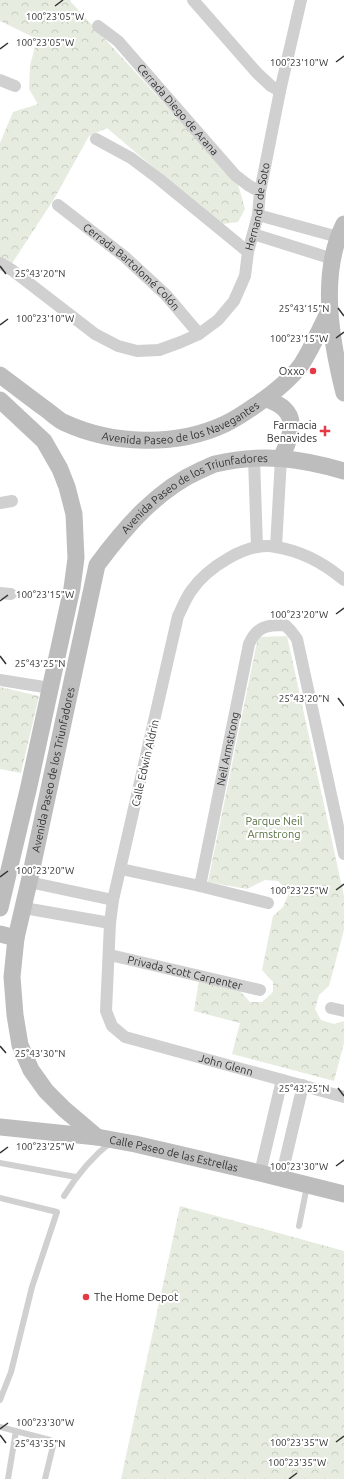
<svg xmlns="http://www.w3.org/2000/svg" width="344" height="1479" font-family="Ubuntu,sans-serif">
<style>
.forest{fill:url(#forest-crowns)}
.lines{fill:none;stroke-linecap:round;stroke-linejoin:round}
.lane{stroke:#d0d0d0;stroke-width:6}
.street{stroke:#d0d0d0;stroke-width:12}
.secondary{stroke:#bdbdbd;stroke-width:17}
.ticks{fill:none;stroke:#333;stroke-width:1.5}
.poi-dot{fill:#e63946;stroke:#fff;stroke-width:1.5}
.labels{text-anchor:middle;stroke-width:4;stroke-linejoin:round;paint-order:stroke}
.street-label{font-size:11px;fill:#333;stroke:#fff}
.poi-label{font-size:11px;fill:#333;stroke:#fff;text-anchor:end}
.park-label{font-size:11px;fill:#56703f;stroke:#fff}
.ticks-label{font-size:10px;text-anchor:middle;fill:#333;stroke:#fff;stroke-width:4;stroke-linejoin:round;paint-order:stroke}
</style>
<defs>
<pattern id="forest-crowns" width="20" height="18" patternUnits="userSpaceOnUse"><rect width="20" height="18" fill="#e6ecdf"/><path d="M2 6a3 3 0 1 1 6 0M12 15a3 3 0 1 1 6 0" fill="none" stroke="#c6cbc0"/></pattern>
</defs>
<rect width="100%" height="100%" fill="#fff"/>
<g class="forest">
<path d="M0,0H71L70,1L238,184L245,209L238,222L223,224L193,201L107,128L89,136L54,199L11,265L0,259V143L13,112L38,104L29,89L30,66L37,39L0,21Z"/>
<path d="M287,636L344,896V930L329,986L319,995L315,1009L321,1020L334,1024L344,1021V1043L334,1081L232,1054L240,1023L194,1011L199,980L240,991L250,1002H262L273,992V982L262,970L273,916L283,907L289,893L278,881L265,880L247,889L208,882L258,637Z"/>
<path d="M0,687L39,696L21,773L0,769Z"/>
<path d="M180,1206L344,1251V1479H121Z"/>
</g>
<g class="lines">
<g class="lane">
<path d="M0,1163L76,1177"/>
<path d="M64,1196C77,1175 92,1157 111,1142"/>
<path d="M0,1198L57,1212L32,1287L11,1372L0,1400"/>
<path d="M299,1226L307,1186"/>
<path d="M0,1427L50,1440L53,1446L45,1479"/>
<path d="M8,1479L16,1431"/>
</g>
<g class="street">
<path d="M193,0L257,73L271,86L280,91"/>
<path id="s1" d="M98,26L118,41L235,175L248,185L260,192"/>
<path d="M0,80L15,86"/>
<path d="M96,139L131,158L159,179L248,252"/>
<path id="s2" d="M58,205L125,257L166,295L199,334"/>
<path d="M258,215L338,237"/>
<path d="M253,234L333,259"/>
<path id="s3" d="M0,263L12,270L95,334L118,346L137,351L159,350L181,342L199,334L218,320L234,301L245,276L248,252L258,215L260,192L280,91L301,0"/>
<path d="M254,458L257,547"/>
<path d="M0,503L12,501"/>
<path d="M276,547L281,458"/>
<path id="s4" d="M344,580C325,564 301,551 276,547C247,541 207,568 191,591C186,598 182,608 178,616L113,900L110,923L106,1011L112,1026L125,1037L344,1097"/>
<path d="M0,593L11,594"/>
<path d="M0,680L50,688"/>
<path d="M121,869L200,886L268,903"/>
<path d="M29,882L113,900"/>
<path id="s5" d="M200,886L249,644C257,626 267,625 285,625L291,631L297,639L344,854"/>
<path d="M24,908L110,923"/>
<path id="s6" d="M110,955L260,990"/>
<path d="M331,1008L344,1011"/>
<path d="M260,1173L282,1080"/>
<path d="M281,1178L303,1085"/>
</g>
<g class="secondary">
<path d="M344,224C319,274 331,341 344,393"/>
<path id="s7" d="M0,375C15,386 29,397 44,408C50,412 57,419 63,422C112,445 176,447 225,424C236,419 246,412 256,405C272,394 289,381 301,365C312,348 320,329 329,311"/>
<path d="M266,399C300,410 294,431 281,458"/>
<path d="M0,400L44,441L60,469L67,487L74,514L76,558L72,588L29,786L0,908"/>
<path d="M0,934L16,938"/>
<path id="s8" d="M0,1127L97,1137L135,1144L260,1173L344,1194"/>
<path id="s9" d="M97,1137L64,1109L46,1091L31,1070L20,1045L15,1015L12,977L16,938L29,882L97,565C125,527 158,489 201,470C206,468 211,465 215,464C262,453 299,458 344,471"/>
</g>
</g>
<path class="ticks" d="M55,6L63,0M0,49L8,43M336,62L344,56M0,266L6,274M338,308L344,316M0,325L8,319M336,338L344,332M0,601L8,595M336,614L344,608M0,656L6,664M338,698L344,706M0,877L8,871M336,890L344,884M0,1046L6,1053M338,1088L344,1096M0,1153L8,1147M336,1166L344,1160M0,1429L8,1423M0,1435L6,1443M336,1442L344,1436M289,1479L297,1473"/>
<g class="poi-dot">
<circle cx="313" cy="371" r="4"/>
<path d="M323 425h4v4h4v4h-4v4h-4v-4h-4v-4h4z"/>
<circle cx="86" cy="1297" r="4"/>
</g>
<g class="labels">
<g class="street-label">
<text dy="4" stroke="none"><textPath href="#s1" startOffset="116">Cerrada Diego de Arana</textPath></text>
<text dy="4" stroke="none"><textPath href="#s3" startOffset="376">Hernando de Soto</textPath></text>
<text dy="4" stroke="none"><textPath href="#s2" startOffset="96">Cerrada Bartolomé Colón</textPath></text>
<text dy="4" stroke="none"><textPath href="#s7" startOffset="202">Avenida Paseo de los Navegantes</textPath></text>
<text dy="4" stroke="none"><textPath href="#s9" startOffset="738">Avenida Paseo de los Triunfadores</textPath></text>
<text dy="4" stroke="none"><textPath href="#s5" startOffset="140">Neil Armstrong</textPath></text>
<text transform="translate(145 763) rotate(-77)" y="4">Calle Edwin Aldrin</text>
<text dy="4" stroke="none"><textPath href="#s9" startOffset="402">Avenida Paseo de los Triunfadores</textPath></text>
<text dy="4" stroke="none"><textPath href="#s6" startOffset="77">Privada Scott Carpenter</textPath></text>
<text dy="4" stroke="none"><textPath href="#s4" startOffset="745">John Glenn</textPath></text>
<text dy="4" stroke="none"><textPath href="#s8" startOffset="176">Calle Paseo de las Estrellas</textPath></text>
</g>
<g class="poi-label">
<text x="305" y="375">Oxxo</text>
<text x="317" y="429">Farmacia<tspan x="317" dy="13">Benavides</tspan></text>
<text x="94" y="1301" text-anchor="start">The Home Depot</text>
</g>
<g class="park-label">
<text x="274" y="825">Parque Neil<tspan x="274" dy="13">Armstrong</tspan></text>
</g>
</g>
<g class="ticks-label">
<text x="55" y="20">100°23'05"W</text>
<text x="45" y="46">100°23'05"W</text>
<text x="299" y="66">100°23'10"W</text>
<text x="40" y="277">25°43'20"N</text>
<text x="304" y="312">25°43'15"N</text>
<text x="45" y="322">100°23'10"W</text>
<text x="299" y="342">100°23'15"W</text>
<text x="45" y="598">100°23'15"W</text>
<text x="299" y="618">100°23'20"W</text>
<text x="40" y="667">25°43'25"N</text>
<text x="304" y="702">25°43'20"N</text>
<text x="45" y="874">100°23'20"W</text>
<text x="299" y="894">100°23'25"W</text>
<text x="40" y="1057">25°43'30"N</text>
<text x="304" y="1092">25°43'25"N</text>
<text x="45" y="1150">100°23'25"W</text>
<text x="299" y="1170">100°23'30"W</text>
<text x="45" y="1426">100°23'30"W</text>
<text x="299" y="1446">100°23'35"W</text>
<text x="40" y="1447">25°43'35"N</text>
<text x="297" y="1466">100°23'35"W</text>
</g>
</svg>
